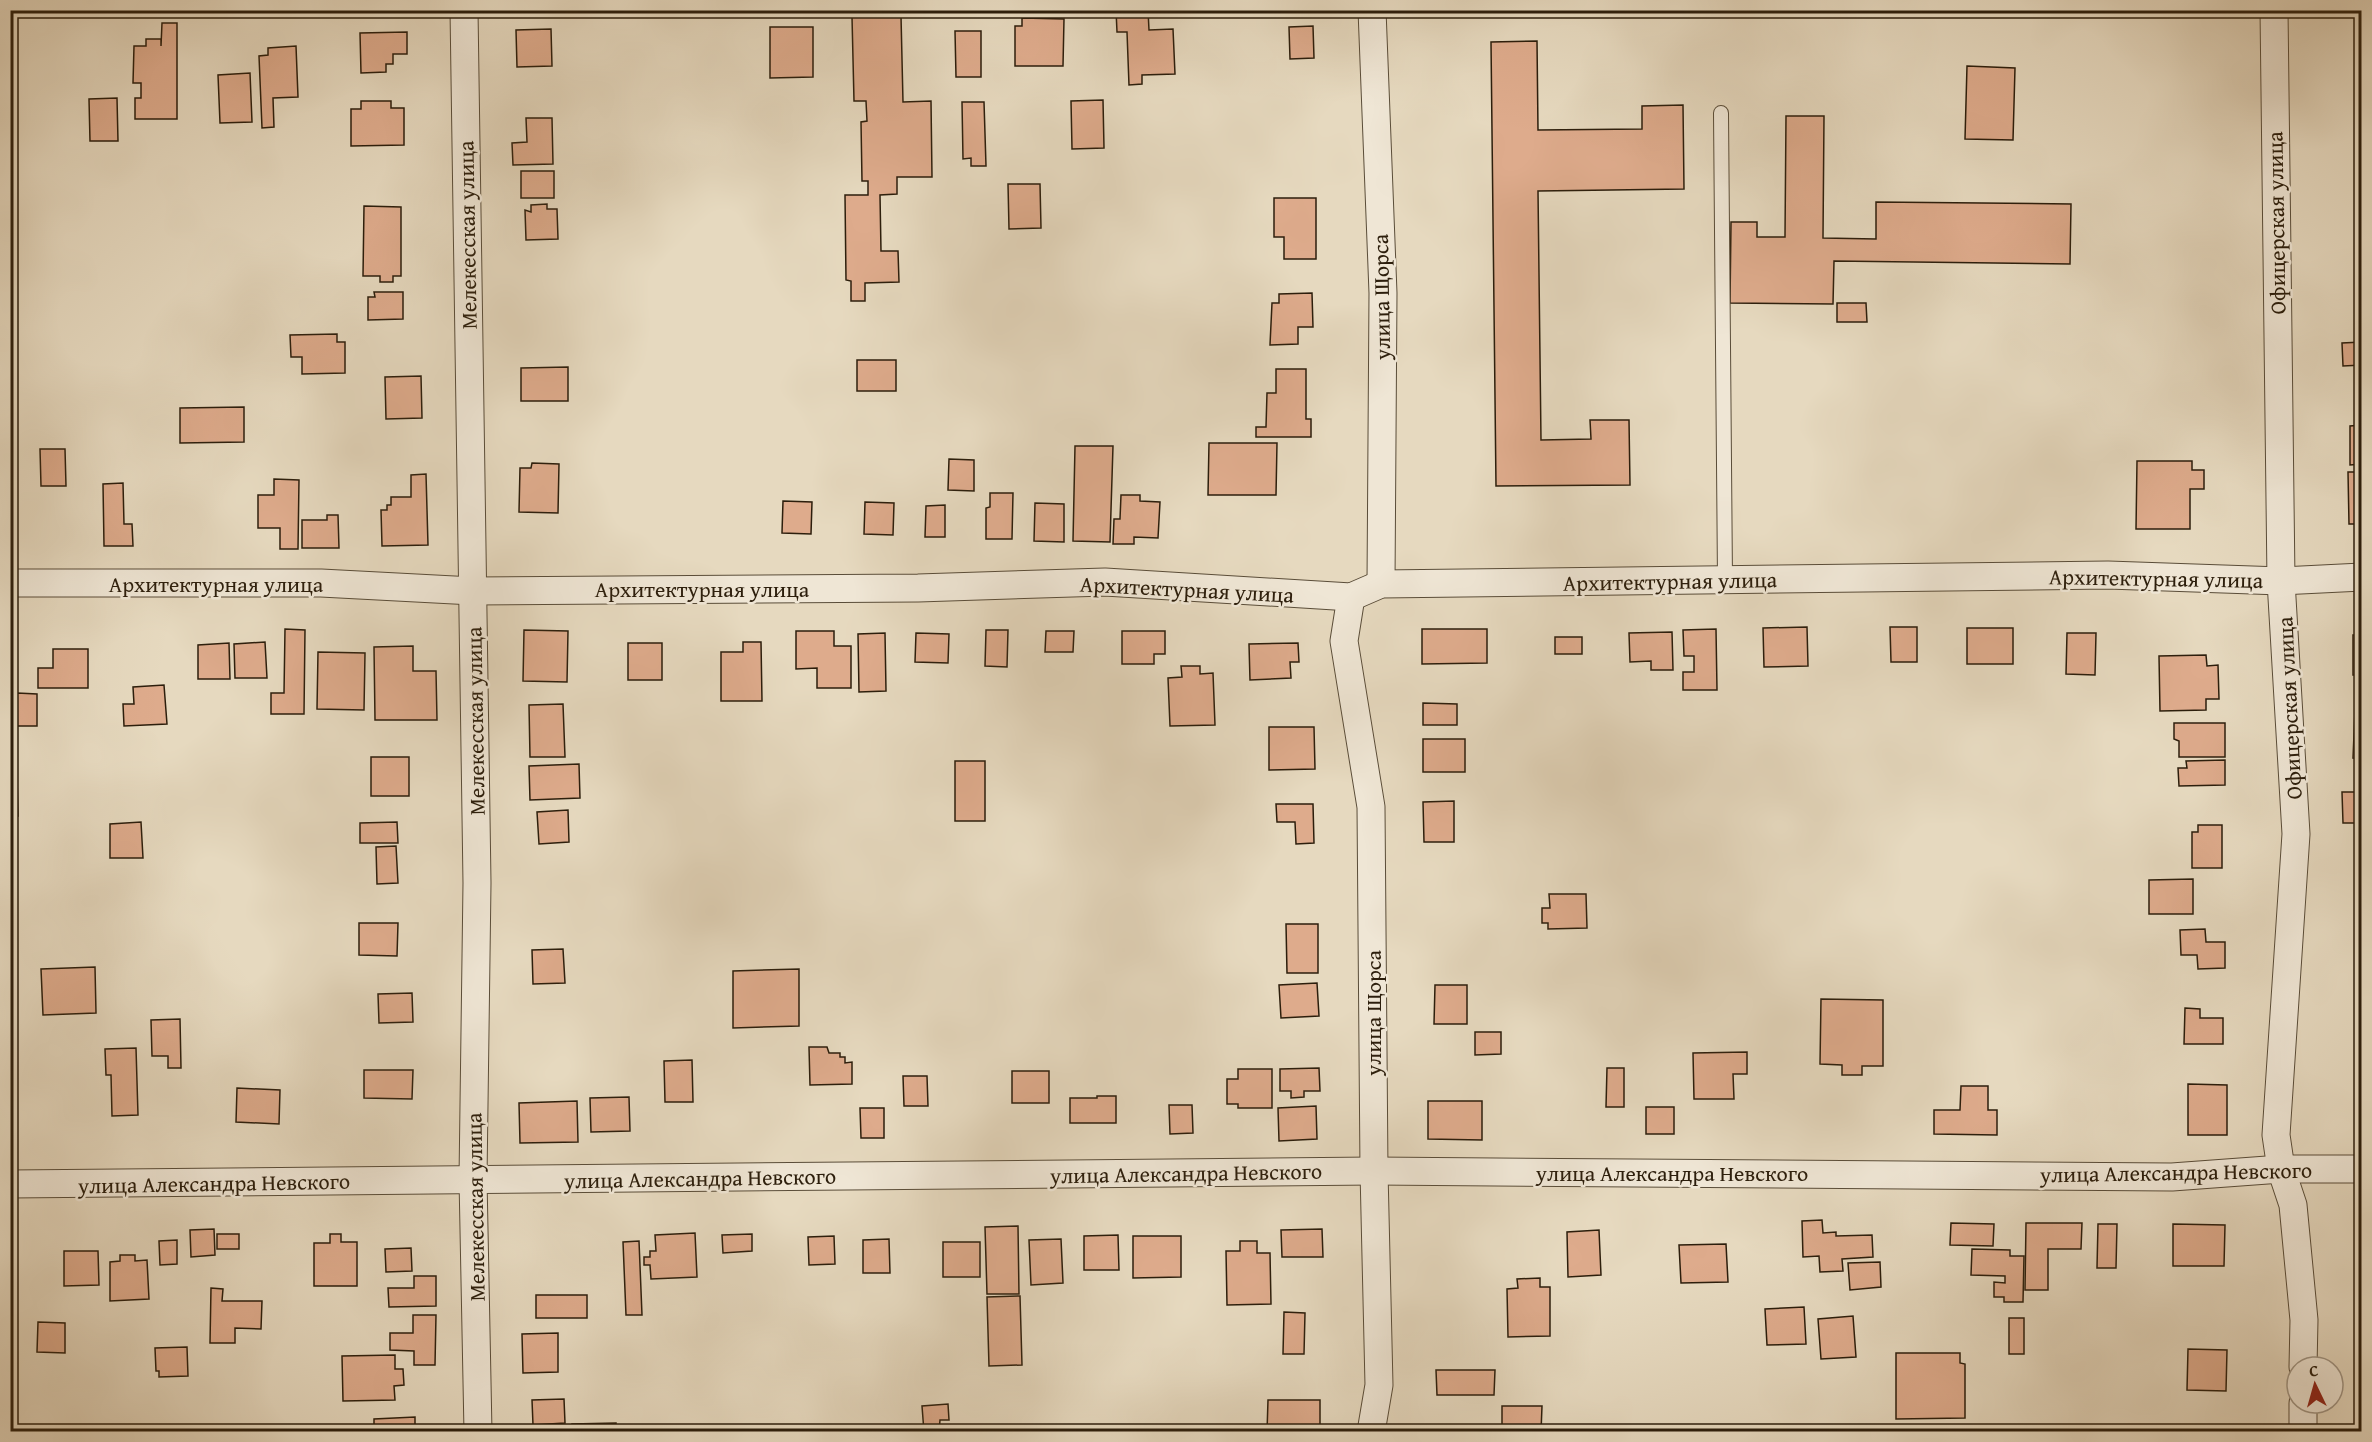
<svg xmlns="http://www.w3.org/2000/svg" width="2372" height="1442" font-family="'Gentium Book Plus',serif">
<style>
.building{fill:#deab8c;stroke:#2c1e0c;stroke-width:1.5}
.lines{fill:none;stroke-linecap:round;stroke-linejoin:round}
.service-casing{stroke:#5a4d39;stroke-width:16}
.minor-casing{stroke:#5a4d39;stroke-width:29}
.service{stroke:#efe6d5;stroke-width:14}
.minor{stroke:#efe6d5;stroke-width:27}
.labels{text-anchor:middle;stroke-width:5;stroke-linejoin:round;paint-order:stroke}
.street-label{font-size:22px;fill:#2c1e0c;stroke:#efe6d5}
</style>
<rect width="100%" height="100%" fill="#e6d9bf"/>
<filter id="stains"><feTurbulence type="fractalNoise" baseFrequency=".00333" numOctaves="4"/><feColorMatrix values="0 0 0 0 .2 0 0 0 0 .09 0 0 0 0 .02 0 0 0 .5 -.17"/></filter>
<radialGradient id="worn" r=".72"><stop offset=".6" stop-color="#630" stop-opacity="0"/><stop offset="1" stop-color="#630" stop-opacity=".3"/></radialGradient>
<g class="building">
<path d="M1116,10H1148L1149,30L1173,29L1175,74L1142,75V84L1129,85L1127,32H1117Z"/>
<path d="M901,16L903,102L931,101L932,177H897V194L880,195L881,251H898L899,282L865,283V301H851V281L846,280L845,195H868V181H862L861,122L867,121L866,101H854L852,17Z"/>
<path d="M1022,18L1064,19L1063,66H1015V26H1022Z"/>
<path d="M162,23H177V119H135V98H141V83H133L134,46H146V39H161V46Z"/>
<path d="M1313,26L1314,58L1290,59L1289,27Z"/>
<path d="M770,27H813V77L770,78Z"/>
<path d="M551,29L552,66L517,67L516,30Z"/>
<path d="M955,31H981V77H956Z"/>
<path d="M407,32V54H393V64H386V72L361,73L360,33Z"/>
<rect x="2360" y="33" width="2" height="45"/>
<path d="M1537,41L1538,130L1642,129V106L1683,105L1684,189L1538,191L1541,440L1591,439L1590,420H1629L1630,485L1496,486L1491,42Z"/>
<path d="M296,46L298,97L273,98L274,127L262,128L259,56L268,55V48Z"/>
<path d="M1967,66L2015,68L2013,140L1965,139Z"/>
<path d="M250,73L252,122L220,123L218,75Z"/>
<path d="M117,98L118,141H90L89,99Z"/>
<path d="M1103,100L1104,148L1072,149L1071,101Z"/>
<path d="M361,101H391V108H404V145L351,146V109H361Z"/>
<path d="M962,102H984L986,166H971V158L963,159Z"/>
<path d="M1786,116H1824L1823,238L1876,239V202L2071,204L2070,264L1834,261L1833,304L1730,303L1731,222H1757V237H1785Z"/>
<path d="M526,118H552L553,164L513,165L512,143L527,142Z"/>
<rect x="521" y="171" width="33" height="27"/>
<path d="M1008,184H1040L1041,228L1009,229Z"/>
<path d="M1274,198H1316V259H1284V237H1274Z"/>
<path d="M547,204V209H557L558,239L526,240L525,210L531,212V205Z"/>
<path d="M364,206L401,207V276H393V282H380V276H363Z"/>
<path d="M374,292H403V319L368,320V297H375Z"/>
<path d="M1312,293L1313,327H1298V344L1270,345L1272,303H1279V294Z"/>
<path d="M1837,303H1866L1867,322H1837Z"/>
<path d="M337,334V342H345V373L302,374V357H291L290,335Z"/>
<path d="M2362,342V365L2343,366L2342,343Z"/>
<rect x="857" y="360" width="39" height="31"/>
<path d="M568,367V401H521V368Z"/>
<path d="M1276,369H1306V419H1311V437H1256V427H1266L1267,393H1276Z"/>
<path d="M421,376L422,418L386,419L385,377Z"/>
<path d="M244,407V442L180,443V408Z"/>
<path d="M2362,425V464L2350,465V426Z"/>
<path d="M1209,443H1277L1276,495H1208Z"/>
<path d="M1075,446H1113L1110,542L1073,541Z"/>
<path d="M40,449H65L66,486H41Z"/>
<path d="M949,459L974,460V491L948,490Z"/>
<path d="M2137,461H2192V470H2204V489H2190V529H2136Z"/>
<path d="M532,463L559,464L558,513L519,512L520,468H531Z"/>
<path d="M2348,472H2362V524H2349Z"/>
<path d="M426,474L428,545L382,546L381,510H387V505H391V497H411V475Z"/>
<path d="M274,479L299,480L298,549H280V528H258V495H274Z"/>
<path d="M123,483L124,524H132L133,546H104L103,484Z"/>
<path d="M990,493H1013L1012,539H986V508L990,507Z"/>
<path d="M1121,495H1140V501L1160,502L1158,538L1134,537V544H1113L1114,519H1120Z"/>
<path d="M783,501L812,502L811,534L782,533Z"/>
<path d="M865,502L894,503L893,535L864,534Z"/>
<path d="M1035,503L1064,504V542L1034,541Z"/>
<path d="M945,505V537H925L926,506Z"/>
<path d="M327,515H338L339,548H302V520H327Z"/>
<path d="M1807,627L1808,666L1764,667L1763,628Z"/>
<path d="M1890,627H1917V662H1891Z"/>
<rect x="1967" y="628" width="46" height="36"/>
<path d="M285,629L305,630L304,714H271V693H284Z"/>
<path d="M1422,629H1487V663L1422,664Z"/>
<path d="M1716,629L1717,690H1683V672H1694V656H1684L1683,630Z"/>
<path d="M524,630L568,631L567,682L523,681Z"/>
<path d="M986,630H1008L1007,667L985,666Z"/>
<path d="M796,631H834V646H851V688H817V668L796,669Z"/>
<path d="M1046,631H1074L1073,652H1045Z"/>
<path d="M1122,631H1165V654H1154V664H1122Z"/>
<path d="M1672,632L1673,670H1651V661L1630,662L1629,633Z"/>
<path d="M885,633L886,691L859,692L858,634Z"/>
<path d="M916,633L949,634L948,663L915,662Z"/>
<path d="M2067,633H2096L2095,675L2066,674Z"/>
<rect x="2353" y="635" width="9" height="40"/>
<rect x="1555" y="637" width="27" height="17"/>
<path d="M265,642L267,678H235L234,644Z"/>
<path d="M743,642H761L762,701H721V652H743Z"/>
<path d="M229,643L230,679H198V645Z"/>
<rect x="628" y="643" width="34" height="37"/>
<path d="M1298,643L1299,662H1290L1291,678L1250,680L1249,644Z"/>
<path d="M413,646V671H436L437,720H375L374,647Z"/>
<path d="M53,649H88V688H38V668H53Z"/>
<path d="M318,652L365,653L364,710L317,709Z"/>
<path d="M2206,655L2207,666L2218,665L2219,699H2206V710L2160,711L2159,656Z"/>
<path d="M1181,666H1200V674L1213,673L1215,725L1170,726L1168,678L1182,677Z"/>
<path d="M164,685L167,724L124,726L123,704H134L133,687Z"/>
<path d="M17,693L37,694V726H16Z"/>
<path d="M1423,703L1457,704V725H1423Z"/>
<path d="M563,704L565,757H530L529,705Z"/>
<path d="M2355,711H2362V759L2353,758Z"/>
<path d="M2174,723H2225V757H2179V741L2174,739Z"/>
<path d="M1269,727H1314L1315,769L1269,770Z"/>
<rect x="1423" y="739" width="42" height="33"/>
<rect x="371" y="757" width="38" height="39"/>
<path d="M2225,760V785L2179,786L2178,768H2187L2186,761Z"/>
<rect x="955" y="761" width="30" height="60"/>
<path d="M579,764L580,798L530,800L529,766Z"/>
<path d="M10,778H17L18,816L10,817Z"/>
<path d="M2342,792H2362V823H2343Z"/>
<path d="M1454,801V842H1424L1423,802Z"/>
<path d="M1276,804H1313L1314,843L1296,844L1295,822H1277Z"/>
<path d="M568,810L569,842L539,844L537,812Z"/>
<path d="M141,822L143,858H110V824Z"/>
<path d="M397,822L398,843H360V823Z"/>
<path d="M2198,825H2222V868H2192V832H2198Z"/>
<path d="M396,846L398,883L377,884L376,847Z"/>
<path d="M2193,879V914H2149V880Z"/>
<path d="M1549,894H1586L1587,928L1548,929V923H1542V908H1550Z"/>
<path d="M2357,899H2362V926H2358Z"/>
<path d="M359,923H398L397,956L359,955Z"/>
<path d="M1286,924H1318V973H1287Z"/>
<path d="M2205,929L2206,942H2225V968L2198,969L2197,955H2181L2180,930Z"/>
<path d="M563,949L565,983L533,984L532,950Z"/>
<path d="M95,967L96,1013L43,1015L41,969Z"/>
<path d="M799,969V1026L733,1028V971Z"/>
<path d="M1317,983L1319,1016L1281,1018L1279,985Z"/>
<path d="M1435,985H1467V1024H1434Z"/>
<path d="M2357,991H2362V1041H2358Z"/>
<path d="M412,993L413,1022L379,1023L378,994Z"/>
<path d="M1821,999L1883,1000V1066H1862V1075H1842V1065L1820,1064Z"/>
<path d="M2185,1008L2200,1009V1018H2223V1044H2184Z"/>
<path d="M180,1019L181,1068H168V1056H152L151,1020Z"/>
<path d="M1475,1032H1501V1054L1475,1055Z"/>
<path d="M809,1047H827L829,1053H840V1057H845V1063L852,1062V1084L810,1085Z"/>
<path d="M136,1048L138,1115L112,1116L111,1075H106L105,1049Z"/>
<path d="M1747,1052V1074H1733L1734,1099H1694L1693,1053Z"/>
<path d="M692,1060L693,1102H665L664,1061Z"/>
<path d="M1319,1068L1320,1091H1304V1097L1291,1098V1091H1280V1069Z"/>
<path d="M1607,1068H1624V1107H1606Z"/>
<path d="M1238,1069H1272V1108H1238V1104H1227V1079H1238Z"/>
<path d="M364,1070H413L412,1099L364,1098Z"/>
<rect x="1012" y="1071" width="37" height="32"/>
<path d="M903,1076H927L928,1106H904Z"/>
<path d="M2188,1084L2227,1085V1135H2188Z"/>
<path d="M1961,1086H1988V1110H1997V1135L1934,1134V1110H1960Z"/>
<path d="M237,1088L280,1090L279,1124L236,1122Z"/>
<path d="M1097,1096H1116V1123H1070V1098H1097Z"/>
<path d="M629,1097L630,1131L591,1132L590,1098Z"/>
<path d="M577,1101L578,1142L520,1143L519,1103Z"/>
<path d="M1428,1101H1482V1140L1428,1139Z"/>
<path d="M1169,1105H1192L1193,1133L1170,1134Z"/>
<path d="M1316,1106L1317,1139L1279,1141L1278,1108Z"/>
<rect x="1646" y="1107" width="28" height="27"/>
<path d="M860,1108H884V1138H861Z"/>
<path d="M1822,1220L1823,1233L1836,1232V1236L1872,1235L1873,1257L1842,1259L1843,1271L1820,1272L1819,1256L1803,1257L1802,1221Z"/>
<path d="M1951,1223L1994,1224L1993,1246L1950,1245Z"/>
<path d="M2026,1223H2082L2081,1249H2048V1290H2025Z"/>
<path d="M2098,1224H2117L2116,1268H2097Z"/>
<path d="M2173,1224L2225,1225L2224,1266H2173Z"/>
<path d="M1018,1226L1019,1294H987L985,1227Z"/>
<path d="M214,1229L215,1255L191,1257L190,1230Z"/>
<path d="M1322,1229L1323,1257H1282L1281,1230Z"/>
<path d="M1599,1230L1601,1275L1568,1277L1567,1232Z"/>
<path d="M695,1233L697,1277L651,1279L650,1265H644V1257H650V1251H656L655,1235Z"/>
<rect x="217" y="1234" width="22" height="15"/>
<path d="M330,1234H341V1242H357V1286H314V1243H330Z"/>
<path d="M752,1234V1251L723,1253L722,1235Z"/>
<path d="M1118,1235L1119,1270H1084V1236Z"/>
<path d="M834,1236L835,1264L809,1265L808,1237Z"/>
<path d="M1133,1236H1181V1277L1133,1278Z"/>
<path d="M889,1239L890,1273H863V1240Z"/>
<path d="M1061,1239L1063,1283L1031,1285L1029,1240Z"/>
<path d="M177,1240V1264L160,1265L159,1241Z"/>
<path d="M639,1241L642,1315H626L623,1242Z"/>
<path d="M1240,1241H1257V1253H1270L1271,1304L1227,1305L1226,1251H1240Z"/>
<rect x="943" y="1242" width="37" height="35"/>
<path d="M1726,1244L1728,1282L1681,1283L1679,1245Z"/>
<path d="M411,1248L412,1271L386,1272L385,1249Z"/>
<path d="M1972,1249L2010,1250V1256H2024L2023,1302H2004V1297H1994V1282L2005,1283V1276L1971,1275Z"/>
<path d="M64,1251H98L99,1285L64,1286Z"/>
<path d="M120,1255H135V1261L147,1260L149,1299L110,1301V1262L120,1261Z"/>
<path d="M1880,1262L1881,1287L1850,1290L1848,1263Z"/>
<path d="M414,1276H436V1306L389,1307L388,1288H414Z"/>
<path d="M1540,1278V1287H1550V1336L1508,1337L1507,1289L1518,1288L1517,1279Z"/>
<path d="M211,1288L223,1289L222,1301H262L261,1329L235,1328V1343H210Z"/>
<rect x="536" y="1295" width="51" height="23"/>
<path d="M1020,1296L1022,1365L989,1366L987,1297Z"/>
<path d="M1804,1307L1806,1344L1767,1345L1765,1309Z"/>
<path d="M1284,1312L1305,1313L1304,1354H1283Z"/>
<path d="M413,1315H436L435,1365H414V1351L390,1350V1333H413Z"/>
<path d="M1853,1316L1856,1357L1821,1359L1818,1319Z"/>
<rect x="2009" y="1318" width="15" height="36"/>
<path d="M38,1322L65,1323V1353L37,1352Z"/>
<path d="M558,1333V1372L523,1373L522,1334Z"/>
<path d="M187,1347L188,1376L159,1377V1371H156L155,1348Z"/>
<path d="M2188,1349L2227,1350L2226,1391L2187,1390Z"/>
<path d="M1896,1353H1960V1363L1965,1364V1418L1896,1419Z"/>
<path d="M395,1355V1369H403L404,1385L394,1386L395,1400L343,1401L342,1356Z"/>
<path d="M1436,1370H1495L1494,1395H1437Z"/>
<path d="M564,1399L565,1423L533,1425L532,1400Z"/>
<path d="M1268,1400H1320V1432H1267Z"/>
<path d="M948,1404L949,1420H940L939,1432H924L922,1406Z"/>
<path d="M1502,1406H1542L1541,1432H1502Z"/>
<path d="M415,1417V1432H374V1419Z"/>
<path d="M616,1423V1432H572V1424Z"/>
<rect x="2190" y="1427" width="19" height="5"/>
</g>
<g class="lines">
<defs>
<path id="service" d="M1721,113L1725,580"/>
<g id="minor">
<path d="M464,10L477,883L473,1179L478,1432"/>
<path d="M1372,10L1383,293L1381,584"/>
<path d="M2274,10L2281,581L2296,834L2276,1135L2281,1169L2293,1205L2304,1320L2303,1367"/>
<path d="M10,583H321L473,591L918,588L1105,582L1351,597L1381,584L2108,575L2281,581L2362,577"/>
<path d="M1351,597L1344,641L1371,807L1374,1171L1379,1385L1371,1432"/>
<path d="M10,1184L1374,1171L2172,1177L2281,1169H2362"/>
<path d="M2303,1432V1403"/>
</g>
</defs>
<use href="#service" class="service-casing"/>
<use href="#minor" class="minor-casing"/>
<use href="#service" class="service"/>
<use href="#minor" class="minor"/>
</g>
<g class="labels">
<g class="street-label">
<text transform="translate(2276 223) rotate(-91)" y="8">Офицерская улица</text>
<text transform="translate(467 235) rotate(-91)" y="8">Мелекесская улица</text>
<text transform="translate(1381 297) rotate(-91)" y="8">улица Щорса</text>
<text transform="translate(2156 578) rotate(1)" y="8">Архитектурная улица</text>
<text transform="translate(1670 581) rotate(-1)" y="8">Архитектурная улица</text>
<text x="216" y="592">Архитектурная улица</text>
<text x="702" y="597">Архитектурная улица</text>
<text transform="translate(1187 589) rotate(3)" y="8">Архитектурная улица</text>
<text transform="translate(2289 708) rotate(-93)" y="8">Офицерская улица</text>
<text transform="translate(475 721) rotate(-91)" y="8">Мелекесская улица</text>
<text transform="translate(1373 1013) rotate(-90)" y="8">улица Щорса</text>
<text transform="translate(2176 1172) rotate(-1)" y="8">улица Александра Невского</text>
<text transform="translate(1186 1173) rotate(-1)" y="8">улица Александра Невского</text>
<text x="1672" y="1181">улица Александра Невского</text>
<text transform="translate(700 1178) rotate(-1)" y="8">улица Александра Невского</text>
<text transform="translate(214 1183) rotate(-1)" y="8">улица Александра Невского</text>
<text transform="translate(475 1207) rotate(-91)" y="8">Мелекесская улица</text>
</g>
</g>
<rect width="2372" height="1442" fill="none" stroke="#e6d9bf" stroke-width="36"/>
<rect x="12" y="12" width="2348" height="1418" fill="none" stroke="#2c1e0c" stroke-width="3"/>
<rect x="18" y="18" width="2336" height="1406" fill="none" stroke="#2c1e0c" stroke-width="1.5"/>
<g transform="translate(2315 1385) rotate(355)"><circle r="28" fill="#efe6d5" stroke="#a19685" stroke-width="1.5"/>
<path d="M0-4.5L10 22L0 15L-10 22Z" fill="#8f2418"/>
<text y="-9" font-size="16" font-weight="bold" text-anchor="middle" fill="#2c1e0c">С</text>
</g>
<rect width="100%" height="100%" filter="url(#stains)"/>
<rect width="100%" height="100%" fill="url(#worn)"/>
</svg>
